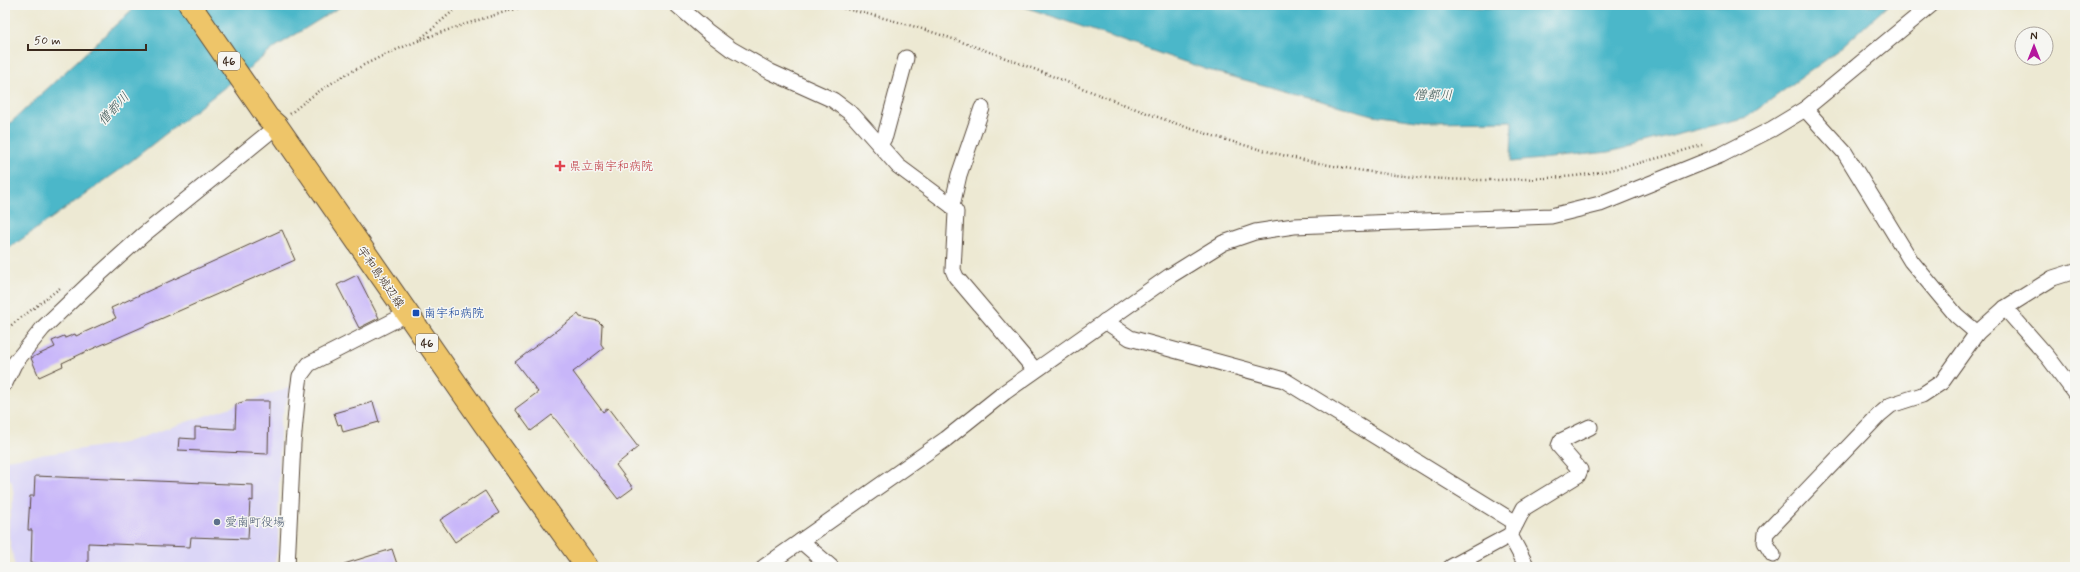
<svg xmlns="http://www.w3.org/2000/svg" width="2080" height="572" font-family="Mynerve,'Klee One',sans-serif">
<style>
.built{fill:#dbd6f7}
.water{fill:#4cb7c9;stroke:#447074}
.building{fill:#c8b6f9}
.lines{fill:none;stroke-linecap:round;stroke-linejoin:round}
.minor-casing{stroke:#564739;stroke-width:17}
.primary-casing{stroke:#564739;stroke-width:24}
.path{stroke:#564739;stroke-width:2.5;stroke-dasharray:1 3;stroke-linecap:butt}
.minor{stroke:#fff;stroke-width:15}
.primary{stroke:#eec569;stroke-width:22}
.health-dot{fill:#e0444e;stroke:#f6f6f2;stroke-width:1.5}
.transit-dot{fill:#1a4fb4;stroke:#f6f6f2;stroke-width:1.5}
.service-dot{fill:#5c6f8a;stroke:#f6f6f2;stroke-width:1.5}
.labels{text-anchor:middle;stroke-width:3;stroke-linejoin:round;paint-order:stroke}
.shield{fill:#f6f6f2;stroke:#73675e;stroke-width:1}
.shield-label{font-size:11px;font-weight:bold;fill:#3b2a1e}
.health-label{font-size:12px;fill:#be3a42;stroke:#f6f6f2;text-anchor:start}
.street-label{font-size:12px;fill:#3b2a1e;stroke:#f6f6f2}
.transit-label{font-size:12px;fill:#164399;stroke:#f6f6f2;text-anchor:start}
.service-label{font-size:12px;fill:#4e5e75;stroke:#f6f6f2;text-anchor:start}
.water-label{font-size:13px;font-style:italic;fill:#415b5a;stroke:#f6f6f2}
</style>
<rect width="100%" height="100%" fill="#f6f6f2"/>
<filter id="ink" filterUnits="userSpaceOnUse"><feTurbulence type="fractalNoise" baseFrequency=".025" numOctaves="2"/><feDisplacementMap in="SourceGraphic" scale="8" xChannelSelector="R" yChannelSelector="G"/><feConvolveMatrix kernelMatrix="1 2 1 2 8 2 1 2 1" color-interpolation-filters="sRGB"/></filter>
<filter id="wash" filterUnits="userSpaceOnUse"><feTurbulence type="fractalNoise" baseFrequency=".012" numOctaves="4" result="noise"/><feDisplacementMap in="SourceGraphic" scale="16" xChannelSelector="R" yChannelSelector="G"/><feGaussianBlur stdDeviation="0.9" result="paint"/><feColorMatrix in="noise" values="0 0 0 0 0 0 0 0 0 0 0 0 0 0 0 0 0 1.4 0 .05"/><feComposite in="paint" operator="in"/></filter>
<g filter="url(#wash)">
<rect width="100%" height="100%" fill="#ede9d3"/>
<path class="built" d="M291,387L280,422L278,546L274,567H15L9,537V520L14,498L12,482L5,473V460L124,443Z"/>
<g class="water">
<path d="M137,5H343L277,46L121,169L5,251V128Z"/>
<path d="M1019,5H1432L1529,10L1549,5H1888L1838,51L1747,117L1609,152L1511,162L1512,121L1424,122L1373,115L1208,70Z"/>
</g>
<g id="blocks">
<g class="building">
<path d="M282,230L295,260L83,353L62,363L63,366L39,377L31,358L55,347L52,341L64,336L65,338L75,334L76,336L116,318L111,308Z"/>
<path d="M357,275L379,318L359,328L337,285Z"/>
<path d="M578,314L580,317L598,321L602,325L601,344L604,348L573,372L603,412L608,408L638,447L616,465L633,488L618,499L552,415L531,431L515,409L538,392L515,362Z"/>
<path d="M246,401H269L268,454L178,450L179,438L195,439V427L235,429L236,404Z"/>
<path d="M373,402L379,422L343,432L341,424L338,425L334,413Z"/>
<path d="M35,476L253,485V501L250,500L248,539L191,537L190,547L88,543V566L31,563L32,530H28L30,496H34Z"/>
<path d="M485,491L499,513L455,542L440,520Z"/>
<path d="M392,549L398,567H345L344,564Z"/>
</g>
</g>
</g>
<g filter="url(#ink)">
<use href="#blocks" fill-opacity="0" stroke="#564739" stroke-width="1"/>
<g class="lines">
<defs>
<g id="minor">
<path d="M677,5L707,31L731,49L771,72L833,100L853,115L898,166L952,206L956,212L953,270L956,277L1035,370"/>
<path d="M1805,109L1845,153L1911,261L1956,315L1977,333"/>
<path d="M880,145L885,136L906,58"/>
<path d="M952,206L959,175L982,108"/>
<path d="M2005,308L2048,357L2075,393"/>
<path d="M1105,321L1130,338L1284,380L1516,523"/>
<path d="M5,383L14,364L43,328L91,282L143,235L277,126"/>
<path d="M1510,535L1527,567"/>
<path d="M801,541L831,567"/>
<path d="M1773,555L1765,542L1766,533L1879,415L1891,405L1922,395L1942,382L1977,333L2005,308L2053,278L2075,271"/>
<path d="M287,567L293,443L298,390L300,376L309,364L407,314"/>
<path d="M764,567L946,439L1005,392L1170,276L1223,243L1255,232L1294,226L1551,216L1600,204L1721,155L1772,129L1805,109L1931,5"/>
<path d="M1451,567L1510,535L1524,508L1578,475L1580,470L1559,446L1561,441L1590,427"/>
</g>
<path id="primary" d="M190,5L268,118L277,126L485,425L587,567"/>
</defs>
<use href="#minor" class="minor-casing"/>
<use href="#primary" class="primary-casing"/>
<g class="path">
<path d="M828,5C865,13 902,22 938,34C1039,67 1135,114 1237,143C1330,170 1426,184 1524,179C1550,178 1579,177 1605,171C1638,164 1670,155 1702,145"/>
<path d="M419,40L460,5"/>
<path d="M290,114C353,58 450,27 530,5"/>
<path d="M5,330L60,288"/>
</g>
<use href="#minor" class="minor"/>
<use href="#primary" class="primary"/>
</g>
</g>
<path class="health-dot" d="M558 160h4v4h4v4h-4v4h-4v-4h-4v-4h4z"/>
<rect class="transit-dot" x="412" y="309" width="8" height="8" rx="2"/>
<circle class="service-dot" cx="217" cy="522" r="4"/>
<g class="labels">
<g class="shield">
<rect x="218" y="52" width="22" height="18" rx="3"/>
<rect x="416" y="334" width="22" height="18" rx="3"/>
</g>
<g class="shield-label">
<text x="229" y="65">46</text>
<text x="427" y="347">46</text>
</g>
<g class="health-label">
<text x="569" y="170">県立南宇和病院</text>
</g>
<g class="street-label">
<text transform="translate(381 277) rotate(55)" y="4">宇和島城辺線</text>
</g>
<g class="transit-label">
<text x="424" y="317">南宇和病院</text>
</g>
<g class="service-label">
<text x="225" y="526">愛南町役場</text>
</g>
<g class="water-label">
<text transform="translate(1433 94) rotate(1)" y="5">僧都川</text>
<text transform="translate(113 108) rotate(-47)" y="5">僧都川</text>
</g>
</g>
<rect width="2080" height="572" fill="none" stroke="#f6f6f2" stroke-width="20"/>
<g transform="translate(2034 46)"><circle r="19" fill="#f6f6f2" stroke="#aba49d"/>
<path d="M0-3L7 15L0 10L-7 15Z" fill="#b5179e"/>
<text y="-6" font-size="11" font-weight="bold" text-anchor="middle" fill="#3b2a1e">N</text>
</g>
<path d="M28 44v6h118v-6" fill="none" stroke="#3b2a1e" stroke-width="2"/>
<text x="34" y="44" font-size="12" fill="#3b2a1e" stroke="#f6f6f2" stroke-width="3" paint-order="stroke">50 m</text>
</svg>
